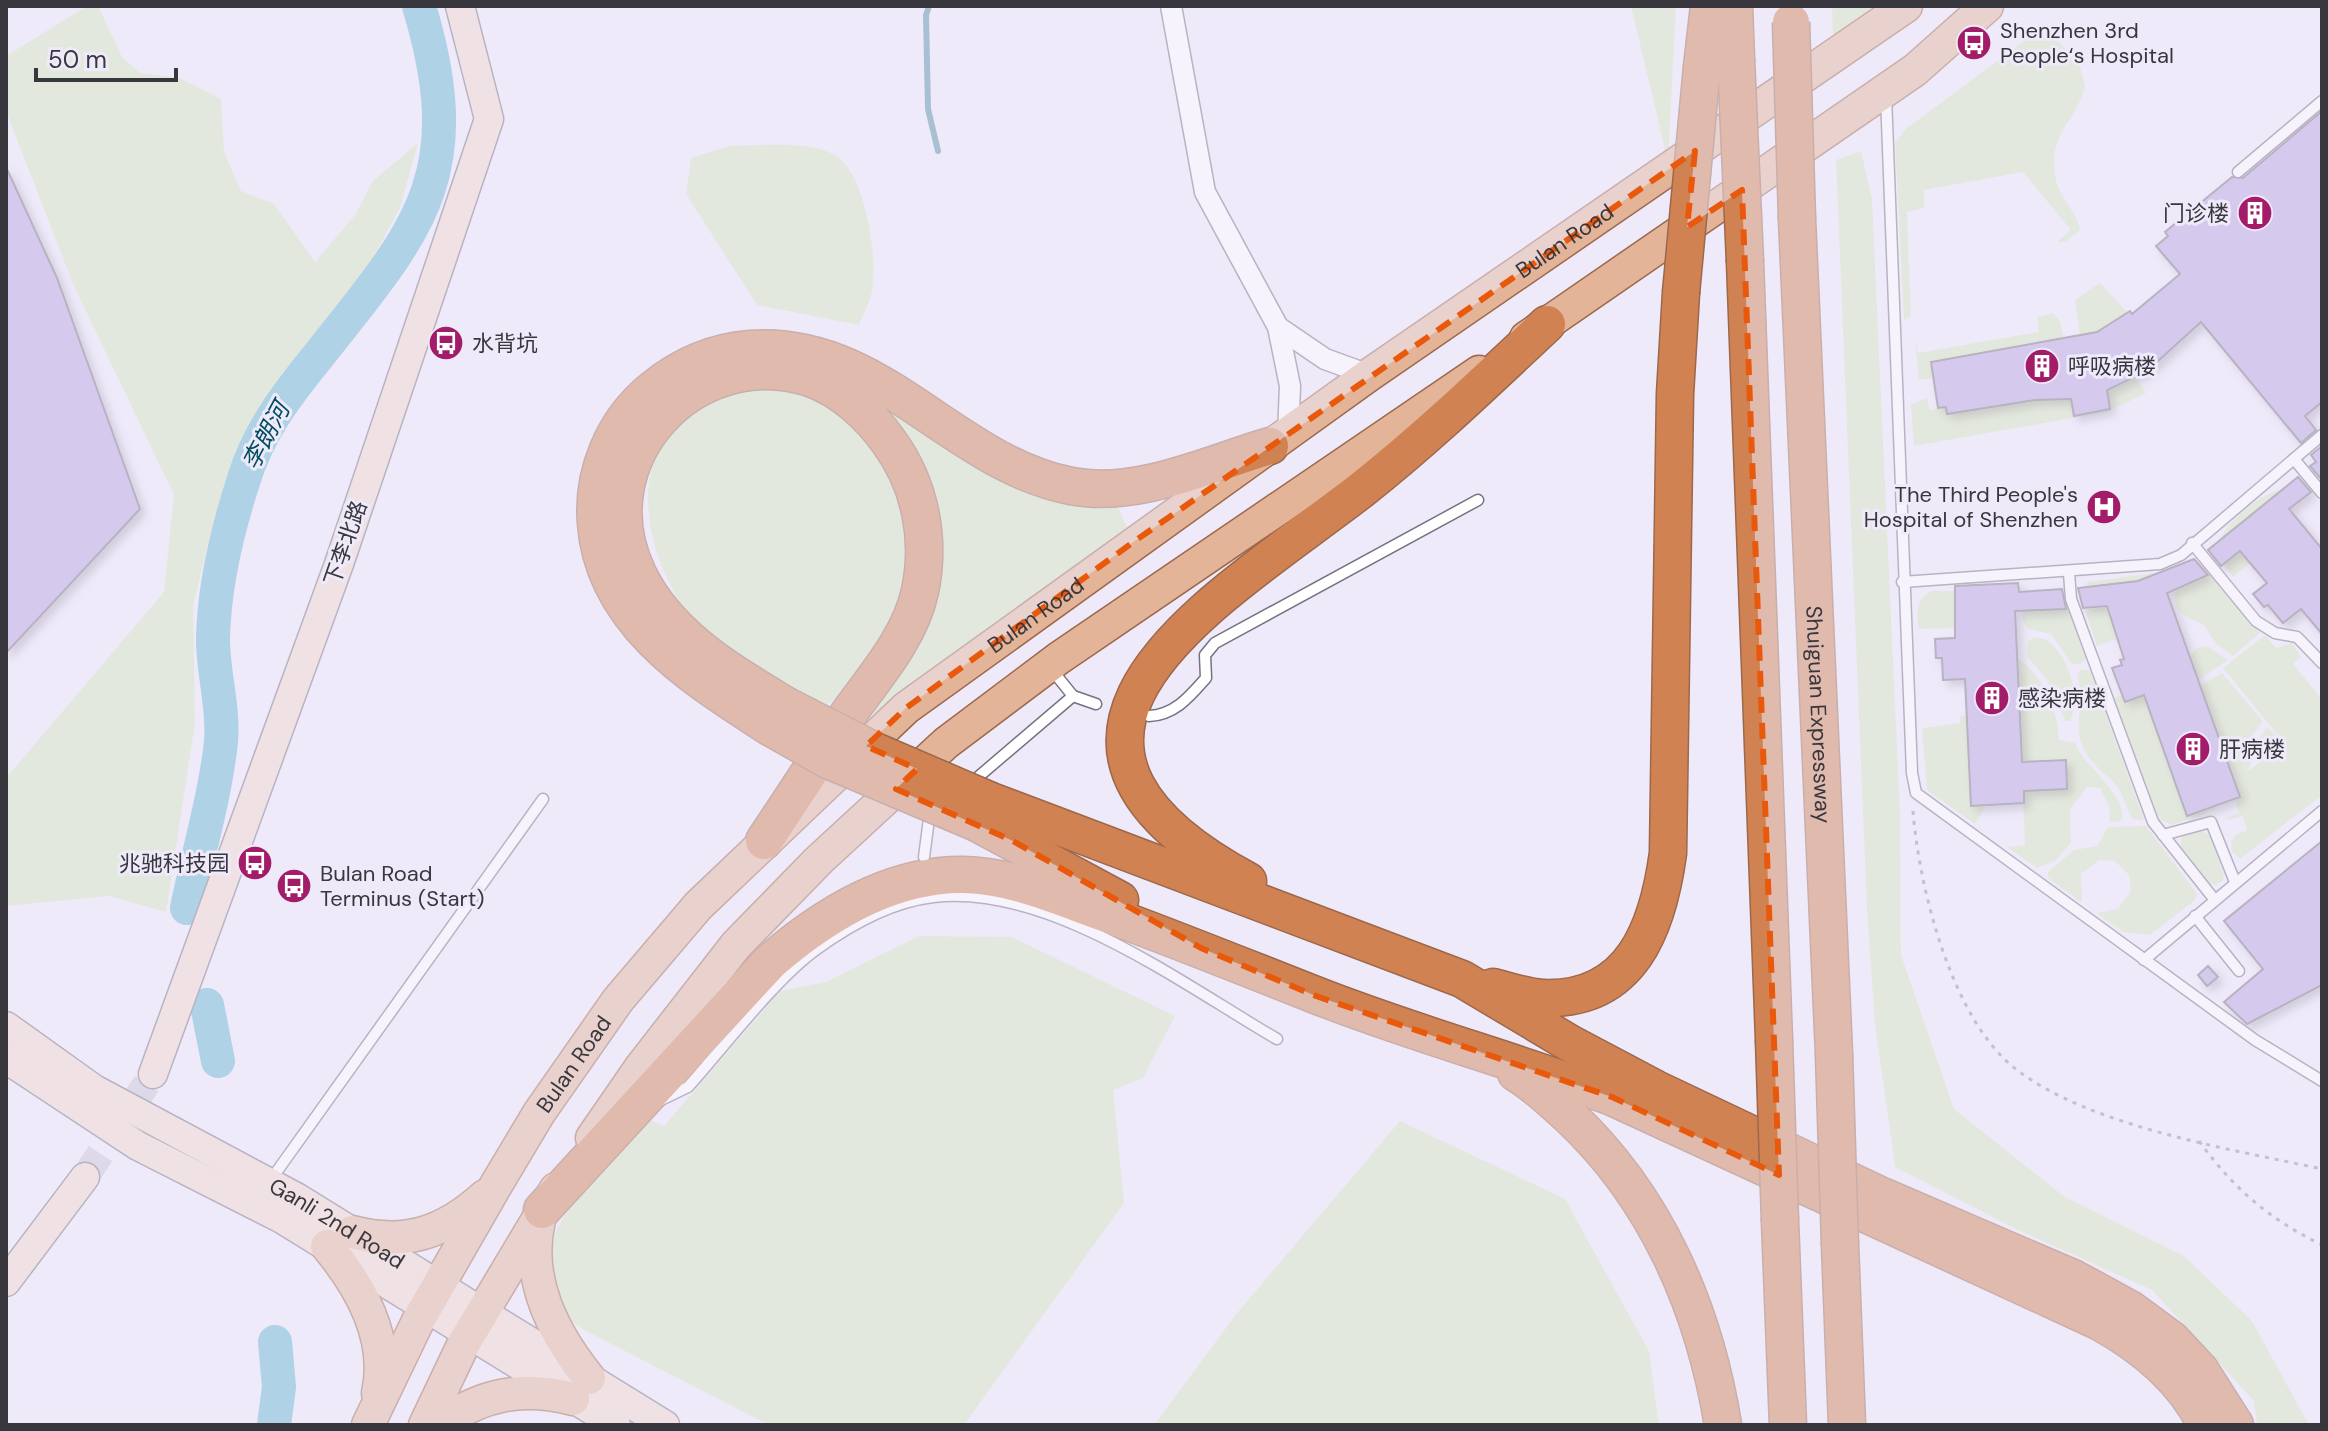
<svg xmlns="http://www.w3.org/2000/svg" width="2328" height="1431" font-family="'DM Sans','Noto Sans SC',sans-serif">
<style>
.green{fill:#d5e7bd}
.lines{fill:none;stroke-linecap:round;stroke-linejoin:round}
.stream{stroke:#568fa4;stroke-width:6}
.river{stroke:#62b5cf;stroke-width:34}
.building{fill:#b9a3e0;stroke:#746f7d;stroke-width:2;filter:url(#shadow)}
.secondary-tunnel{stroke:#cbc6d4;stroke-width:28;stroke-dasharray:28 14;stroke-linecap:butt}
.lane-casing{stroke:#767280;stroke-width:13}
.street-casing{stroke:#767280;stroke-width:23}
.secondary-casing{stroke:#767280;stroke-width:31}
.primary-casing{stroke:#9c684c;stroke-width:35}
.highway-casing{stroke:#9c684c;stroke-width:39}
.path{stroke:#918e99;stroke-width:3;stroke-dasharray:4 6;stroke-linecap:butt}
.lane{stroke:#fff;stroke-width:10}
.street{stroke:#fff;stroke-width:20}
.secondary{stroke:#f1dacb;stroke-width:28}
.primary{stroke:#e3b498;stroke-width:32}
.highway{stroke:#d18253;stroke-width:36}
.highway-bridge-casing{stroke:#9c684c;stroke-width:39;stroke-linecap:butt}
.highway-bridge{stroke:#d18253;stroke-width:36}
.marked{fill:none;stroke:#e8590c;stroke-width:6;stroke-dasharray:16 10;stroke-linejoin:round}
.labels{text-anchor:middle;stroke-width:6;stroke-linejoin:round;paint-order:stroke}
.poi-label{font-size:22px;fill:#39373e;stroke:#efeafa;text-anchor:start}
.street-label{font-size:22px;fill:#39373e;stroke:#efeafa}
.water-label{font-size:24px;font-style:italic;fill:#014d60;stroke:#efeafa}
</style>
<defs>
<filter id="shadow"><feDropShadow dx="5" dy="5" stdDeviation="4" flood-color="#0004"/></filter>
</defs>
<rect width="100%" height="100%" fill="#efeafa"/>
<g class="green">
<path d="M87,6H98L122,57L140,73L180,78L221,99L224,152L241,191L274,204L315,262L355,215L373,181L418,143L400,208L368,267L246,429L211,531L193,606L195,723L166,912L109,896L6,906V778L164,592L174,495L73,284L6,111V56Z"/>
<path d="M1631,6H1676L1668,162Z"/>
<path d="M1832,6H1885L1833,42Z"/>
<path d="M2052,33L2080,67L2085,86C2077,122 2046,133 2056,180C2060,199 2078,213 2080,230L2065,242H2057L2071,230L2023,172L1924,190V208L1907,212L1911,316L1904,320L1895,142L1907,128L2032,35L2049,37Z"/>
<path d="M729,146C758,146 813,139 838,157C866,178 878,258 872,291C870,302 863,314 859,325L757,305L686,194L691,158Z"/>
<path d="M1861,151L1872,199L1900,814L1901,955L1954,1109L2065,1197L2184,1256L2252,1321L2309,1425H2257L2254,1401L2152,1290L2016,1229L1895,1167L1875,1026L1867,911L1836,160Z"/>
<path d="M2100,283L2128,313L2097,332L2080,335L2075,300Z"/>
<path d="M2053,313L2060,321L2063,338L1931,362L1933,378L1919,380L1915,338L1918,353L2039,332L2037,317Z"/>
<path d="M2136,377L2146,393L2107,412L1914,446L1911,404L1927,398L1930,410L1946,407L1948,414L2035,400L2071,399L2074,415L2107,390Z"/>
<path d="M856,383C918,427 995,496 1073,505C1086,507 1102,503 1116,502L1128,530L870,719L904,664L931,553Z"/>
<path d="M770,389C784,392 799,392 812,397C830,403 847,420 860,434C916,497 918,588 874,660C864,678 841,693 826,707C794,694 723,657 701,631C640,559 614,438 721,393C734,387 756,390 770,389Z"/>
<path d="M2283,489L2219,541C2229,519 2260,494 2283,489Z"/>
<path d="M2243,549L2253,561L2233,577L2223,564Z"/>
<path d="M2169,571L2138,581L2084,588L2088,582Z"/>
<path d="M2209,574L2260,633L2233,656L2217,645L2203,624C2184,616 2173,613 2175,590Z"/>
<path d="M1932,591H1955L1954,628L1919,629C1917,613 1915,598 1932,591Z"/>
<path d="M2106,607L2119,638L2097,646L2085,610Z"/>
<path d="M2068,609L2086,659L2079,665L2071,663L2051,634L2028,629L2022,620L2023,611Z"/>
<path d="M2265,635L2276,648L2292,643L2301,657L2293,664L2322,699V795L2240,859L2232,852L2231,842L2235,835L2247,830L2243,816L2228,820L2227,817L2239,813L2200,686L2222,673L2263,721L2251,737L2252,762L2247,772L2260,762L2257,743L2267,727L2284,743L2223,668Z"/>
<path d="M2035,637C2064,637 2084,698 2070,721H2065L2046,678L2027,657L2028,641Z"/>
<path d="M2207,646L2228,660L2198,680L2190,657L2197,648Z"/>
<path d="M2017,658C2045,677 2057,708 2059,740L2075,743C2085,768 2128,795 2122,821L2110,822L2109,807L2100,788L2087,787L2070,810L2071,843L2055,861L2037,868L2007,847L2025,845Z"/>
<path d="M2081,669L2090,671L2144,820L2132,819C2126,807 2124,795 2115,784C2103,771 2088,762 2082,745C2073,722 2086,700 2077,676Z"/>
<path d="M2122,695L2125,702L2144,695L2216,809L2172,825L2159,819L2114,698Z"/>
<path d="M1966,715L1971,805H1982L1983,810L1975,824L1927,790L1922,728L1960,723V716Z"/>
<path d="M2146,826L2197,894L2195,900L2150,935L2123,932L2096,913L2118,909L2131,891L2129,875L2115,861L2099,860L2081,874L2082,903L2048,878V872L2074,850L2097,846L2108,827Z"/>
<path d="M2200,830L2210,836L2224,875L2223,880L2216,885L2209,883L2180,845L2182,837Z"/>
<path d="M919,936L1012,937L1175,1016L1143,1078L1113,1090L1124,1203L964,1425H769L584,1330C567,1318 549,1306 545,1284C534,1231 613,1157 644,1118L664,1126L780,991L826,982Z"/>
<path d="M1400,1121L1565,1199L1649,1351L1659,1425H1154L1237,1313Z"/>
</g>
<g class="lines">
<path class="stream" d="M929,6L926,15L928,109L938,151"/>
<g class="river">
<path d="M187,908C198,853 215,797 221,742C224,708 213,673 213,639C214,587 228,528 244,479C258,433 285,397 315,360C417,231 471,179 419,6"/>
<path d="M207,1005L218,1061"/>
<path d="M274,1425L279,1387L275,1342"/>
</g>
</g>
<g class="building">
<path d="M2322,111V402L2305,416L2316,430L2301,443L2201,322L2147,371L2107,390L2110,409L2074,416L2071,399L2035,400L1947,414L1946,407L1938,408L1931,362L2097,332L2130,311L2132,314L2180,274L2156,246L2168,236L2165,232L2232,177L2243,178Z"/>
<path d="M6,167L57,278L140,509L6,653Z"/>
<path d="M2322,446V480L2310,466L2316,462L2311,455Z"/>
<path d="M2298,477L2311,492L2289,509L2322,549V634L2301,609L2283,623L2268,605L2264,607L2253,594L2267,583L2240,551L2221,566L2208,550Z"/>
<path d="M2194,559L2208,575L2167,593L2240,797L2187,816L2144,695L2125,702L2112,668L2122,665L2120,660L2124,659L2107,606L2083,608L2078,588L2138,581Z"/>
<path d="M2018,583L2019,592L2062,589L2066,609L2015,611L2022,762L2066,760L2067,789L2024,791V803L1971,806L1965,679L1943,680L1942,658H1936L1935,639L1955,638V586Z"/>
<path d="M2322,841V985L2247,1024L2224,1002L2263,969L2224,921Z"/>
<path d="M2208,966L2218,977L2207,986L2198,975Z"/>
</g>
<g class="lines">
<path class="secondary-tunnel" d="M85,1177L153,1074"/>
<defs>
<g id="lane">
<path d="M1886,96L1912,773L1916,793L2255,1040L2322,1081"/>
<path d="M2238,172L2322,101"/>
<path d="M2294,459L2322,493"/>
<path d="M2192,543L2256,621L2275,633L2297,637L2322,663"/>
<path d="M2069,573L2071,599L2153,822L2214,899"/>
<path d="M1902,582L2160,564L2181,555L2322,435"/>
<path d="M1052,670L1073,696L1096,704"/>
<path d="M1149,716C1175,715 1190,696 1206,678L1205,655L1215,643L1478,500"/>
<path d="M971,783L1073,696"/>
<path d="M2163,835L2211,822L2235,882"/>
<path d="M924,857L929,819L934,814"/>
<path d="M2195,916L2239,971"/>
<path d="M2144,960L2322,811"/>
<path d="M661,1100L688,1087C724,1047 775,979 817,949C850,925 892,902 933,897C1048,883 1182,984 1277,1039"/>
<path d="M270,1181L543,799"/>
</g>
<g id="street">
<path d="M1171,6L1205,192L1278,327L1290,386L1288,434"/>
<path d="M1278,327L1325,359L1369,375"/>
</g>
<g id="secondary">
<path id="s1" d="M6,1026L94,1089L296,1197L665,1425"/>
<path d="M6,1059L138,1146L282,1219L616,1425"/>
<path d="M153,1074L339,564L489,119L460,6"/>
<path d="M6,1282L85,1177"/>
</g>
<g id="primary">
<path d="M1526,338L1915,70L1987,6"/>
<path d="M592,1138L641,1067L736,945L819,860L946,743L1059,658L1479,372"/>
<path d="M539,1220C525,1279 553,1333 589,1378"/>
<path d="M352,1232C405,1246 444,1233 485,1196"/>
<path d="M327,1246C361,1287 390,1339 378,1393"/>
<path id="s2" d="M368,1425L419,1319L496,1185L539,1113L618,1000L698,906L906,708L1369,375L1906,6"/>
<path d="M425,1425L464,1343L556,1189"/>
<path d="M438,1425C482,1394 522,1386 573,1399"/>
</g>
<g id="highway">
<path d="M1734,6L1736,59"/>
<path d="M1702,67L1709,6"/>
<path id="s3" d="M1797,219L1834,1054"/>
<path d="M1745,262L1774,1040"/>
<path d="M768,726C694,678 603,622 596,523C592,473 613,422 652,390C681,366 713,352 750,349C879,339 952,463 1071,486C1137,499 1208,464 1270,446"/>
<path d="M991,801L1462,979L1571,1044L1656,1089L1882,1196L2075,1279L2130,1309L2172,1340L2200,1370L2235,1425"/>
<path d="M977,823L1120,900"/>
<path d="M764,841C791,801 817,760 844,720C871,681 910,639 920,591C931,539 920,484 889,442C871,416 842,389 810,378C693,341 583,460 638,574C668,636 729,671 785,705"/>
<path d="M1248,881C976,734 1219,600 1361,490C1427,438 1486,381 1547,324"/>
<path d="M1493,987C1509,991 1526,997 1542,998C1632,1002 1658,927 1668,853L1675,394L1681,293"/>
<path d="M1516,1073C1535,1084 1552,1101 1568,1115C1656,1197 1704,1308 1723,1425"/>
<path d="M542,1210L770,962C824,915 890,874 964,875C1013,876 1059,897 1104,913C1175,939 1244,967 1313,994C1411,1033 1513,1060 1612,1097L2100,1322C2145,1347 2184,1379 2206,1425"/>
<path d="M1780,1221L1788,1425"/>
<path d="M1840,1245L1847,1425"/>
</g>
</defs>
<use href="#lane" class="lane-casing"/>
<use href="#street" class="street-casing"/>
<use href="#secondary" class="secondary-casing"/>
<use href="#primary" class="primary-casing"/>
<use href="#highway" class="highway-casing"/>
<g class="path">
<path d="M1913,811C1919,888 1952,1021 2017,1070C2092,1127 2230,1149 2322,1169"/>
<path d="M2199,1141C2234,1189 2269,1219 2322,1245"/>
</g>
<use href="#lane" class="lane"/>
<use href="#street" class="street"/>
<use href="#secondary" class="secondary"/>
<use href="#primary" class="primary"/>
<use href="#highway" class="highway"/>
<defs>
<g id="highway-bridge">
<path d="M1791,22L1797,219"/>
<path d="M1736,59L1745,262"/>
<path d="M1681,293L1702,67"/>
<path d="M785,705L877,752L991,801"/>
<path d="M768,726L828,760L977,823"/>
<path d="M1774,1040L1780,1221"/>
<path d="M1834,1054L1840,1245"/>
</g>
</defs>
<use href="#highway-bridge" class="highway-bridge-casing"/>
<use href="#highway-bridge" class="highway-bridge"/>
</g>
<path d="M0 0H2328V1431H0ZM1695,151L1687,227L1742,190L1779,1175L1612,1097L1316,996L1201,948L1013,841L896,789L917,769L866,746L906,708L1132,543Z" fill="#efeafa" fill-opacity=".55" fill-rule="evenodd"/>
<path class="marked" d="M1695,151L1687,227L1742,190L1779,1175L1612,1097L1316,996L1201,948L1013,841L896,789L917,769L866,746L906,708L1132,543Z"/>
<defs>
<symbol id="bus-disc" viewBox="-11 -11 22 22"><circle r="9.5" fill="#a21c69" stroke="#efeafa"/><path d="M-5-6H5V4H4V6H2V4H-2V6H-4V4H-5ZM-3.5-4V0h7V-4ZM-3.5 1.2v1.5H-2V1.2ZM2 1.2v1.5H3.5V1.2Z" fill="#fff"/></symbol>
<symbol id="building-disc" viewBox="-11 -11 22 22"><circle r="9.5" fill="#a21c69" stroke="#efeafa"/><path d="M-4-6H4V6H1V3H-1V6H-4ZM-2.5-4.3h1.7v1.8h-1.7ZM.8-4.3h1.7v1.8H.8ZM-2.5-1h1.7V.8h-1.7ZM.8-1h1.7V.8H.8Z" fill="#fff"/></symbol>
<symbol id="hospital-disc" viewBox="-11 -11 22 22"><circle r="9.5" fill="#a21c69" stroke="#efeafa"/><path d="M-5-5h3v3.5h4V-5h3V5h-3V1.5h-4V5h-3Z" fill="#fff"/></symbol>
</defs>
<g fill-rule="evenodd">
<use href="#bus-disc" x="1954" y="23" width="40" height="40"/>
<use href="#building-disc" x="2235" y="193" width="40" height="40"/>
<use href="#bus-disc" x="426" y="323" width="40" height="40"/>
<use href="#building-disc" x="2022" y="346" width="40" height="40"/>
<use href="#hospital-disc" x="2084" y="487" width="40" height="40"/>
<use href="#building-disc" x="1972" y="678" width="40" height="40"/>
<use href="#building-disc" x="2173" y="729" width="40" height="40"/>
<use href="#bus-disc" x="235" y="843" width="40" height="40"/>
<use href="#bus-disc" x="274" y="866" width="40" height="40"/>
</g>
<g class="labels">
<g class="poi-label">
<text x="2000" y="38">Shenzhen 3rd<tspan x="2000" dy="25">People‘s Hospital</tspan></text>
<text x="2229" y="221" text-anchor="end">门诊楼</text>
<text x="472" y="351">水背坑</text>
<text x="2068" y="374">呼吸病楼</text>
<text x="2078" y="502" text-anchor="end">The Third People's<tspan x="2078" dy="25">Hospital of Shenzhen</tspan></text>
<text x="2018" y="706">感染病楼</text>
<text x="2219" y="757">肝病楼</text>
<text x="229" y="871" text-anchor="end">兆驰科技园</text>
<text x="320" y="881">Bulan Road<tspan x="320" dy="25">Terminus (Start)</tspan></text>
</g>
<g class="street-label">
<text dy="8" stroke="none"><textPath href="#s2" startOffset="1712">Bulan Road</textPath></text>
<text transform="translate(345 543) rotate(-71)" y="8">下李北路</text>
<text dy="8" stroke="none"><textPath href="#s2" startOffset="1064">Bulan Road</textPath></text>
<text dy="8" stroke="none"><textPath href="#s3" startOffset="496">Shuiguan Expressway</textPath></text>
<text dy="8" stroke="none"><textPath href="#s2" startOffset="416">Bulan Road</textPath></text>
<text dy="8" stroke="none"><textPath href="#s1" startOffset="386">Ganli 2nd Road</textPath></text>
</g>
<g class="water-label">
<text transform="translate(266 436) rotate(-62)" y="8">李朗河</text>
</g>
</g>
<rect width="2328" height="1431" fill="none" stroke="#39373e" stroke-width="16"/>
<path d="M36 68v12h140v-12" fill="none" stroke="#39373e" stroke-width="4"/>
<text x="48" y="68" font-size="24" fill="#39373e" stroke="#efeafa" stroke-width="6" paint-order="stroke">50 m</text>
</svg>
